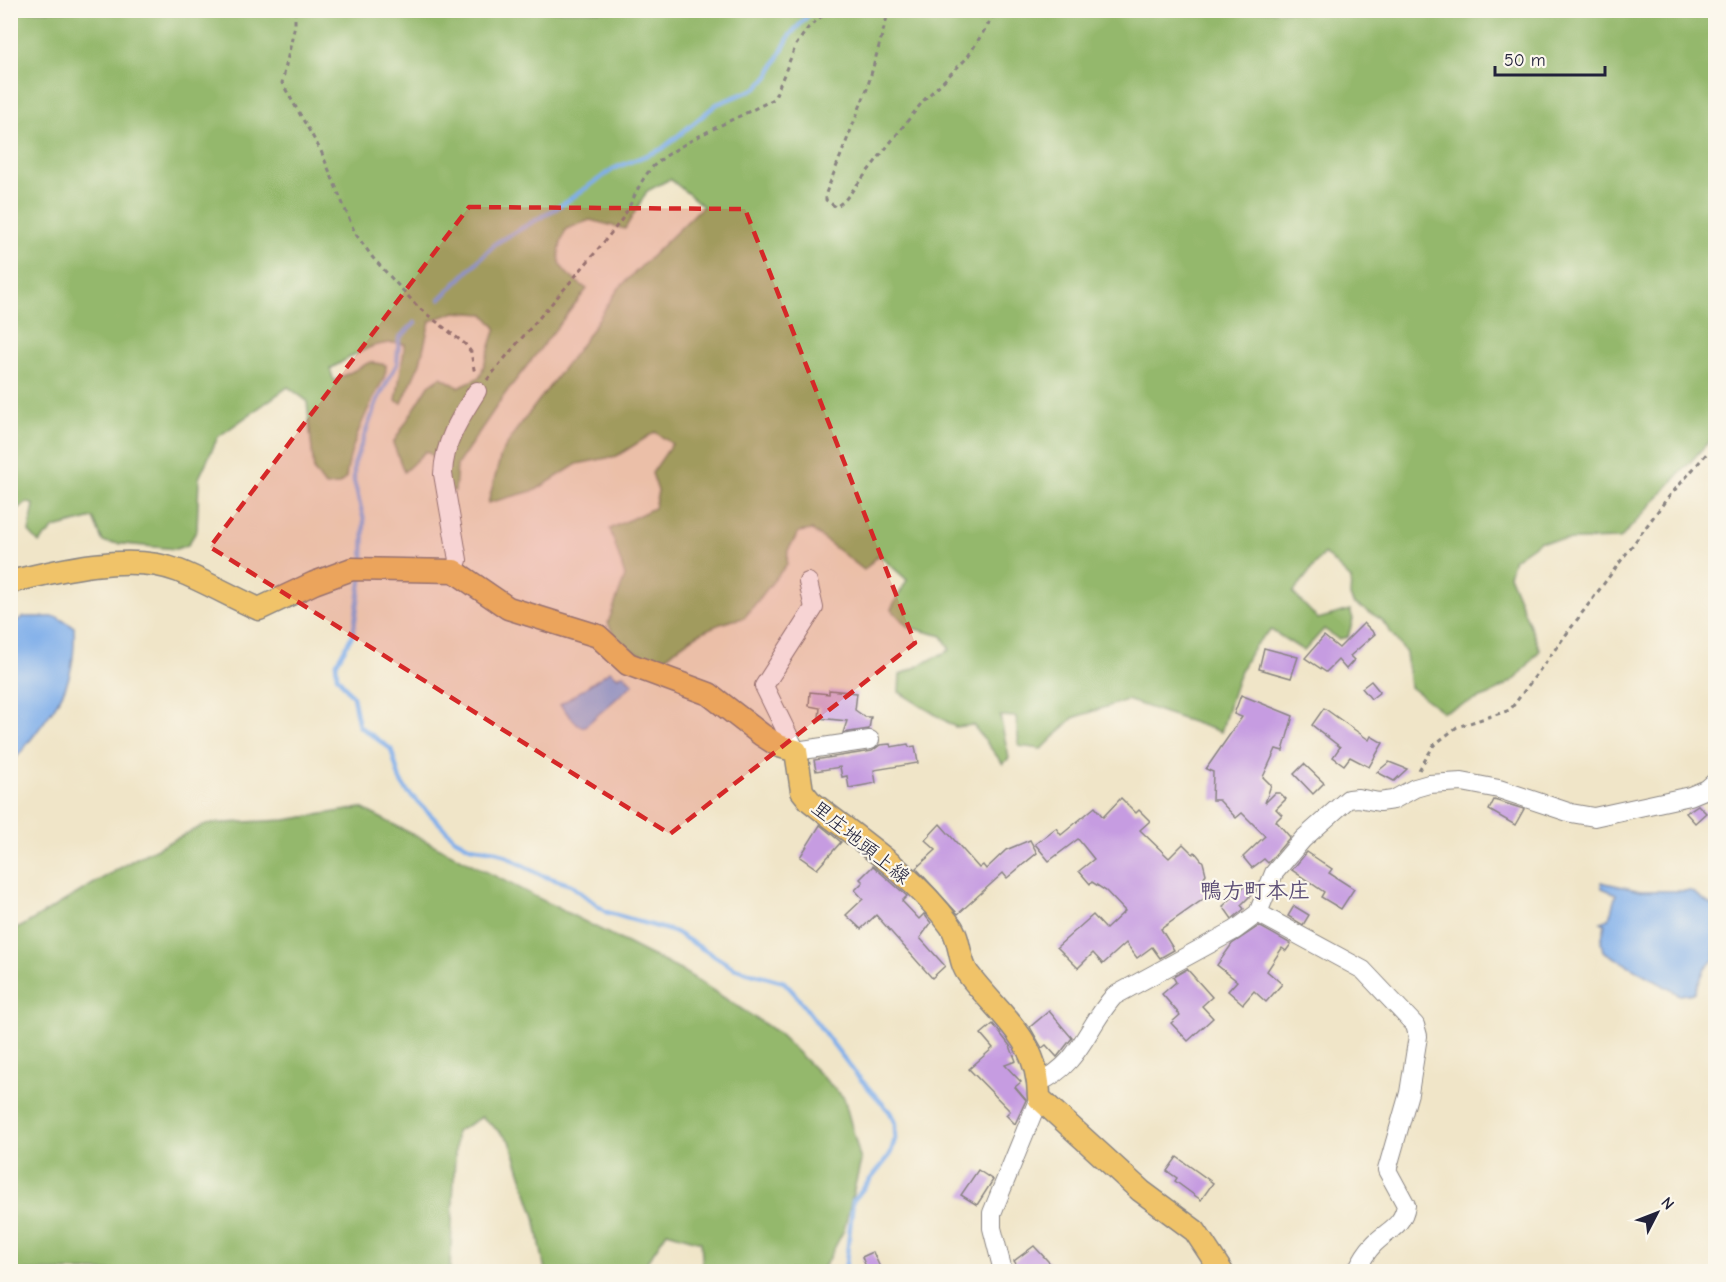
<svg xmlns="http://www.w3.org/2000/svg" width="1726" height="1282" font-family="'Comic Neue','Klee One',sans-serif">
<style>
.forest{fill:#94b86c;stroke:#5b6d54;stroke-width:1.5}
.water{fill:#80afea;stroke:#516892;stroke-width:1.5}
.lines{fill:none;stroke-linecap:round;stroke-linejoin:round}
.stream{stroke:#80afea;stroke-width:4.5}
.building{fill:#c69ce1}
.minor-casing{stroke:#898482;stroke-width:20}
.major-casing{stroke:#898482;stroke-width:25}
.path{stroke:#898482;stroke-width:3;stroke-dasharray:4.5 4.5;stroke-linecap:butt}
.minor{stroke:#fff;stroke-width:18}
.major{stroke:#f0c369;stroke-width:22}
.marked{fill:#d62828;fill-opacity:0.2;stroke:#d62828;stroke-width:4.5;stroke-dasharray:12 8;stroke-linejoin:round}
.labels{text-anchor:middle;stroke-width:4.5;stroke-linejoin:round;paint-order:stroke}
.street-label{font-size:20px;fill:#22223b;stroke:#fbf7ec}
.quarter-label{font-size:22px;font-weight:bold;fill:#5b4d75;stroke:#fbf7ec}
</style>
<rect width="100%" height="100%" fill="#fbf7ec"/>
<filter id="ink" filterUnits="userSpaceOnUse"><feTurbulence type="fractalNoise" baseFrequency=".0167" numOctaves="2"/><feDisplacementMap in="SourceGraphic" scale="12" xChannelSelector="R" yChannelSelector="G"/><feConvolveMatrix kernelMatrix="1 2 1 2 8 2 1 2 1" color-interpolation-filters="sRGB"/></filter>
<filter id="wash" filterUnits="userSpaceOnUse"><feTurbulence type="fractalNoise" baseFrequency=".008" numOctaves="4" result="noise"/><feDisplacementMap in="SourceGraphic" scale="24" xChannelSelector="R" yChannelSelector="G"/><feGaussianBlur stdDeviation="1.35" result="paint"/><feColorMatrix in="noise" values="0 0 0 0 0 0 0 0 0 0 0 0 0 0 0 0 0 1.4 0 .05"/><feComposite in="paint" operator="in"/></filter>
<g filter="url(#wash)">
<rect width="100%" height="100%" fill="#f0e5c8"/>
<g class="forest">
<path d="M11,11H1715V435L1620,539L1540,541L1514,559L1509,575L1540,650L1517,678L1489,695L1443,712L1410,687L1406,653L1381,619L1353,603L1350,596L1351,579L1324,553L1293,593L1318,619L1350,610L1353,619L1348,637L1338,639L1324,629L1304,651L1271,630C1240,652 1232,698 1221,732L1127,700L1073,718L1042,749L1019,746L1016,717L1000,716L1009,758L1003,764L973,725L955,727L899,692L900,675L950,650L942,636L908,627L891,609L907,580L879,555L864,570L812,530L799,532L788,550L787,564L744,618C712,623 682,641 660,664L618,643L608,623L625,576L610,529L654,508L658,491L652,473L672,444L655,432L617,456L577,464L536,490L488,503L501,455L514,433L584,341L618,289L703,206L670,179L647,191L625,229L590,220L566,229C552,262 559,270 587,289L505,394L457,465L455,491L441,488L438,460L426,451L404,472L393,443L429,385L441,377L458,387L480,377L496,328L484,314L455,312L430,321L420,363L402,403L396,401L405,344C376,339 355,354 330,369L334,381L370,362L386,365C387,378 378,387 373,399C361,423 349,452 346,478L338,485L325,486L314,471L307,401L288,387L218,437L199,478L197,530L188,545L176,549L103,542L93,518L54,528L39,543L29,532L34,505L27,502L11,513Z"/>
<path d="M361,808L686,973L777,1032L844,1098L861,1161L844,1230L822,1271H703L701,1242L667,1232L641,1271H545L535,1217L510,1141L482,1117L456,1132L450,1271H11V928L21,927L135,859L206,824L285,820Z"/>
</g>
<g class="water">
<path d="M23,617H57L74,627C76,680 63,697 32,738C25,746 19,757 11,762V625Z"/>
<path d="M610,671L618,677L623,674L633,684L584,727L578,725L560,705Z"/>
<path d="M1601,882L1641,891H1691L1715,908V958L1705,969L1694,993L1680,995L1603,951L1601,942L1605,924L1601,922L1609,919L1616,894L1602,888Z"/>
</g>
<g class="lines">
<g class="stream">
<path d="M440,299L496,243L557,208L615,168L662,149L717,104L757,88L769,75L790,35L813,10"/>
<path d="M363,564L364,520L354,481V465L377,401L397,364L399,338L415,323"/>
<path d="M362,575L353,634L336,664L337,676L353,697L359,726L391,749L400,780L407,791L454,838L470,847L496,851L541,875L571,885L606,912L675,932L734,968L784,982L795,994L855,1073L890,1112L895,1123V1139L890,1155L853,1201L845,1272"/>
</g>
</g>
<g id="blocks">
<g class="building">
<path d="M1364,623L1375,634L1350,656L1354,660L1346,669L1338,660L1326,672L1305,658L1324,636L1339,648Z"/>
<path d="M1264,648L1298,657L1291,678L1259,669Z"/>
<path d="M1371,681L1380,692L1371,699L1362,688Z"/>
<path d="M829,690L857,693L855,710L865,717H871L869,729L843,733L847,721L819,718L820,708L809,706L810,692L829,694Z"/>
<path d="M1241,695L1293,716L1283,751L1276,749L1263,777L1271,785L1265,803L1275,793H1280L1286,799L1276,809L1282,815L1276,821L1290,837L1268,863L1264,859L1252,868L1243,857L1265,836L1242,813L1236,818L1219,800H1212L1213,772L1206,769L1242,717L1234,714Z"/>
<path d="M1324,708L1369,740L1371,736L1383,743L1369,767L1350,757L1344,765L1333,757L1340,747L1312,725Z"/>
<path d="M890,744L891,747L908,744L909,747L915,746L918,763L874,770L876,783L849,788L847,776L842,777L840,767L816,771L814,760L872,751L880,745Z"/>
<path d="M1389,762L1407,769L1394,781L1377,772Z"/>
<path d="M1304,764L1324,783L1313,794L1294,774Z"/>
<path d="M1121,798L1136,813L1139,810L1150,821L1140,830L1169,858L1183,844L1193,854L1195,852L1203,862L1206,874L1202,880L1212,893L1161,929L1174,950L1160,958L1152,947L1137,958L1126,943L1103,964L1093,953L1078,968L1057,947L1093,915L1106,929L1125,911L1106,891L1092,882L1090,884L1079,871L1094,859L1078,839L1049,861L1035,844L1056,828L1061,835L1095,807L1103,817Z"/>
<path d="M1494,800L1524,809L1515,825L1489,810Z"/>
<path d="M1698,805L1706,813L1695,823L1686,813Z"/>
<path d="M940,824L979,868L983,865L986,869L1006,850L1030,840L1037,853L1007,878L1003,873L958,914L916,868L936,850L925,840Z"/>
<path d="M820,825L841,842L817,869L800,857Z"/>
<path d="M1307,852L1332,869L1329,873L1354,889L1341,909L1321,897L1324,892L1292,870Z"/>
<path d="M873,866L907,896L902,901L919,919L924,914L931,923L920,938L945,966L932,978L876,915L861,929L846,915L863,899L855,890L863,882L860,879Z"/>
<path d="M1249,882L1256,889L1254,892L1241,905L1244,909L1232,919L1223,906Z"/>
<path d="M1294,906L1309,915L1303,925L1288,916Z"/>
<path d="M1259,926L1291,944L1286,951L1282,948L1267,971L1282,984L1266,1002L1254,991L1243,1004L1228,991L1237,981L1217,965L1232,944Z"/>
<path d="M1187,969L1212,997L1202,1006L1213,1018L1188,1041L1171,1023L1180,1015L1162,994L1176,982L1173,977Z"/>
<path d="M1049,1011L1072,1038L1057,1057L1046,1045L1042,1048L1030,1027Z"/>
<path d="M993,1024L1010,1046L1016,1061L1005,1065L1021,1082L1015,1087L1026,1100L1015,1124L1006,1115L1010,1111L969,1069L993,1048L981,1034Z"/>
<path d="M1177,1157L1213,1183L1201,1200L1175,1181L1177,1178L1167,1171Z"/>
<path d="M978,1170L993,1180L977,1205L961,1195Z"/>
<path d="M1034,1246L1058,1272H1022L1014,1261Z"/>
<path d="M873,1252L882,1272H868L862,1257Z"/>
</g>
</g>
</g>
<g filter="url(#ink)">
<use href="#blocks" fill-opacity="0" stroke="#898482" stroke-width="1.5"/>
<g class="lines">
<defs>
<g id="minor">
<path d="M454,571L458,560L443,474C444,442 460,418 477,391"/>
<path d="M808,582L814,608L764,686L796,751L870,740"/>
<path d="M1258,913L1363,970L1415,1025L1418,1036L1409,1093L1387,1170L1406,1205C1403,1226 1388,1230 1374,1244C1366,1252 1361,1261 1356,1272"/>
<path d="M1039,1082C1079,1066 1087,1026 1114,996L1235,930L1258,913L1274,873L1303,839L1348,799L1358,798L1379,802L1393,800L1415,788L1429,784L1462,782L1499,789L1571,813L1594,817L1690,796L1707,789L1716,781"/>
<path d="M999,1272L1002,1267L992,1228V1213L1039,1098"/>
</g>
<path id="major" d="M10,582C58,570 132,552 179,571C206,582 232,597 259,609L314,583L352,569L454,571L508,608L598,636L628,664L709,694L762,735L779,746L796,751L802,791L810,801C858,839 914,875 950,925C961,939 958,962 969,975C1000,1016 1039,1039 1039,1098L1141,1191L1195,1231L1222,1272"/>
</defs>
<use href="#minor" class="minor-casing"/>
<use href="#major" class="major-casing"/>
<g class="path">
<path d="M295,10V25L282,83L321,151L355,233L373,258L419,308L465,344L471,352L475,375"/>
<path d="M889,10L867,89L826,193V200L836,207L845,200L924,100L967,58L997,10"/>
<path d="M487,380C530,326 577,277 619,223C634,204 638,178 658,162C688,138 738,118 774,99L796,45L808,28L829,10"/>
<path d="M1419,770L1434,745L1457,727L1510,710L1666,500L1716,443"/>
</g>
<use href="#minor" class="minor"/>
<use href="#major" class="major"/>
</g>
</g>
<path class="marked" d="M469,207L745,209L915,643L670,834L210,547Z"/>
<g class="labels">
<g class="street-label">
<text transform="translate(861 842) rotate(39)" y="7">里庄地頭上線</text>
</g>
<g class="quarter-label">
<text x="1255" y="898">鴨方町本庄</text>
</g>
</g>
<rect width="1726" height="1282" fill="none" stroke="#fbf7ec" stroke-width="36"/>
<g transform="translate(1657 1213) rotate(48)" stroke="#fbf7ec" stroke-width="4.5" paint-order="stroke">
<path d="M0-4.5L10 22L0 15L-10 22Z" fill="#22223b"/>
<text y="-9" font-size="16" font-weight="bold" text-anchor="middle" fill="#22223b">N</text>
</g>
<path d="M1495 66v9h110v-9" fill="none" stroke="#22223b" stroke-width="3"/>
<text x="1504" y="66" font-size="18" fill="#22223b" stroke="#fbf7ec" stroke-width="4.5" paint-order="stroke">50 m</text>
</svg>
